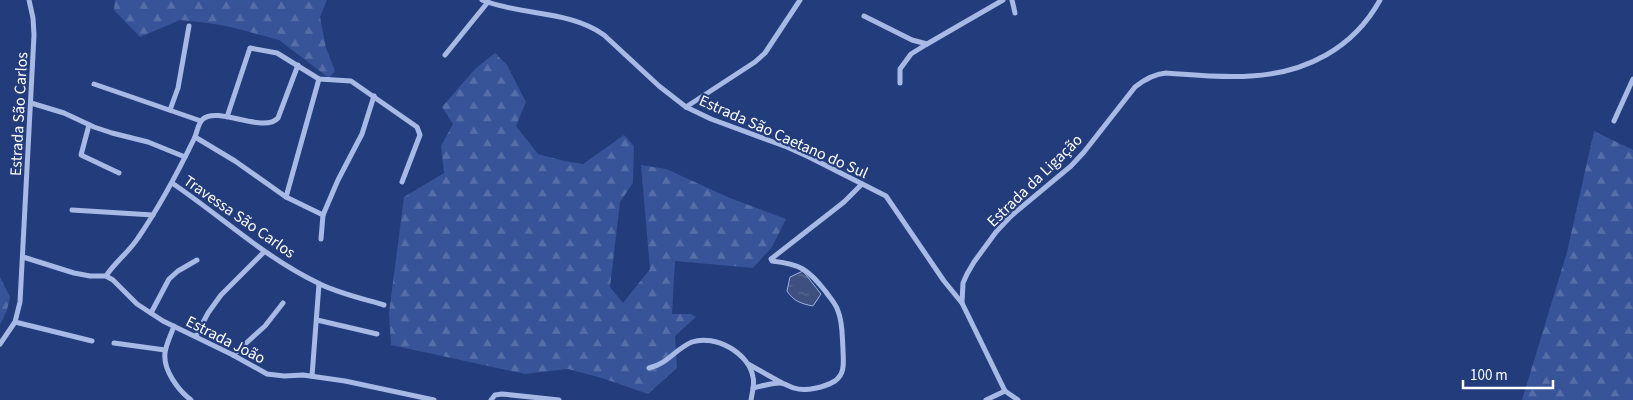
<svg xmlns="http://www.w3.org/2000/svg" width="1633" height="400" font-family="'Source Sans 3',sans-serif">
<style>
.forest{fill:url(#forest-firs)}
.water{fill:url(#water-ripples);stroke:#9bb2e6}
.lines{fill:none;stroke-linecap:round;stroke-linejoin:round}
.street{stroke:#a7b9e5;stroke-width:5}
.labels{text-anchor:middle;stroke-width:4.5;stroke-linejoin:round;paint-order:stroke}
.street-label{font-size:16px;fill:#fff;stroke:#233c7c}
</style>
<defs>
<pattern id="forest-firs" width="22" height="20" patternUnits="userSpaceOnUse" patternTransform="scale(1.25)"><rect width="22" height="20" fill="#375499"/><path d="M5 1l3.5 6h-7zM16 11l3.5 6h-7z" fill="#556ea8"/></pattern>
<pattern id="water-ripples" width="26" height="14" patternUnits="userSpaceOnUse" patternTransform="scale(1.25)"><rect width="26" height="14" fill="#3d507f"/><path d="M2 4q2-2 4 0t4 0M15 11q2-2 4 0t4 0" fill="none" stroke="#5a6a92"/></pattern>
</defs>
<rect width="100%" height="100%" fill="#233c7c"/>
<g class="forest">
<path d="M115,0H327L320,17L326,48L335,71L329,78L279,40L231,27L208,23L180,20L140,37L114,10Z"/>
<path d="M495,53L507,65L526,102L516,126L538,154L564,161L583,164L624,135L634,146L633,183L620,202L610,287L623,303L650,269L641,165L666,169L730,198L786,219L772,247L753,268L675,261L672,314H691L696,317L675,336L677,368L648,394L602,378L568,369L525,374L391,345L389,313L404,197L444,173L441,146L453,124L442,107L475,69Z"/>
<path d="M1594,131L1633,150V400H1522L1567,252Z"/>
<path d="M0,277L10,297L7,310L0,325Z"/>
</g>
<path class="water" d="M803,271L821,294L813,306C802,304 793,301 787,291L790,277Z"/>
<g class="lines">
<g class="street">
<path d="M482,0C521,16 569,10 604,35L659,86L686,107L711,119L787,147L809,157L886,196L944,281L962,303L1005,391"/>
<path d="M1012,0L1015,13"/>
<path d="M864,16L912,40L927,44L911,54L900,69V83"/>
<path d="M927,44L1003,0"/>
<path d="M445,55L488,2"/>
<path d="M94,84L201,121"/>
<path d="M31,103L64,113L94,127L112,133L148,142L185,157"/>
<path d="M686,107L755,62L765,53L800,0"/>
<path d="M170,110L178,88L189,26"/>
<path d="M227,117L250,48L277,53L319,79L351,81L417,127L420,135L402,182"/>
<path d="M1614,121L1633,79"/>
<path d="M89,125L81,155L119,173"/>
<path d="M195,137C197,132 198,123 203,119C218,106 264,134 278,118L298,65"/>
<path d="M172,183C221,216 264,257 318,283C337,293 364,299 384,305"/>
<path d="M286,197L319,79"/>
<path d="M72,210L153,215"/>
<path d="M323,215L338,180L362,134L374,96"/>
<path d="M23,257L74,273L90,276H106L113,280L137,304L163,321L233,355L267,374L284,376L303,375L345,381L434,400"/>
<path d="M106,276C115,262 129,252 138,238C160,206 178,172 195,137L235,161L286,197L323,215L321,239"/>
<path d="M962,303L963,283L967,274L974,262L996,232L1011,216L1071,166L1084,152L1135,87C1145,79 1154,74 1166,73C1194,75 1223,78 1251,76C1305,73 1353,49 1380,0"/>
<path d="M151,313L169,279L178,271L197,260"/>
<path d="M317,320L377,334"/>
<path d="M15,322L92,341"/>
<path d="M174,326C171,335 166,344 165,353C163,370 178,390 191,400"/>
<path d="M196,336L208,313L221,295L264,252"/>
<path d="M114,343L165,350"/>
<path d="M0,344L15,322L20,302L34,35L33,18L29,0"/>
<path d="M233,355L265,326L283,303"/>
<path d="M748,364L782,383"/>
<path d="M649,368C668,364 675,349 692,342C715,334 749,353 753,377C755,385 752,393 751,400"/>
<path d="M312,376L319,284"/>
<path d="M753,388C762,386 771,383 780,383C785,383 789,387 794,388C806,392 825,387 835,381C846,373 843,361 843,349C842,337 843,323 838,311C836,304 830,298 826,292C808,269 800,264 772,261L771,259L844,202L862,184"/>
<path d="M1005,391L1018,400"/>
<path d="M491,400L495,395L502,394L559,400"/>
<path d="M986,400L1005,391"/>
</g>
</g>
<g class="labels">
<g class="street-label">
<text transform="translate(18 114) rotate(-87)" y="6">Estrada São Carlos</text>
<text transform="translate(784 136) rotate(24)" y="6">Estrada São Caetano do Sul</text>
<text transform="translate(1034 180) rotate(-44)" y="6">Estrada da Ligação</text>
<text transform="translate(240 216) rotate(35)" y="6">Travessa São Carlos</text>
<text transform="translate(226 339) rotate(27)" y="6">Estrada João</text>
</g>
</g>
<path d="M1463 380v8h90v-8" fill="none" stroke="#ffffff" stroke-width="2.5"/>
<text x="1470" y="380" font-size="15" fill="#ffffff" stroke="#233c7c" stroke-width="4" paint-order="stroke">100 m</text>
</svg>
